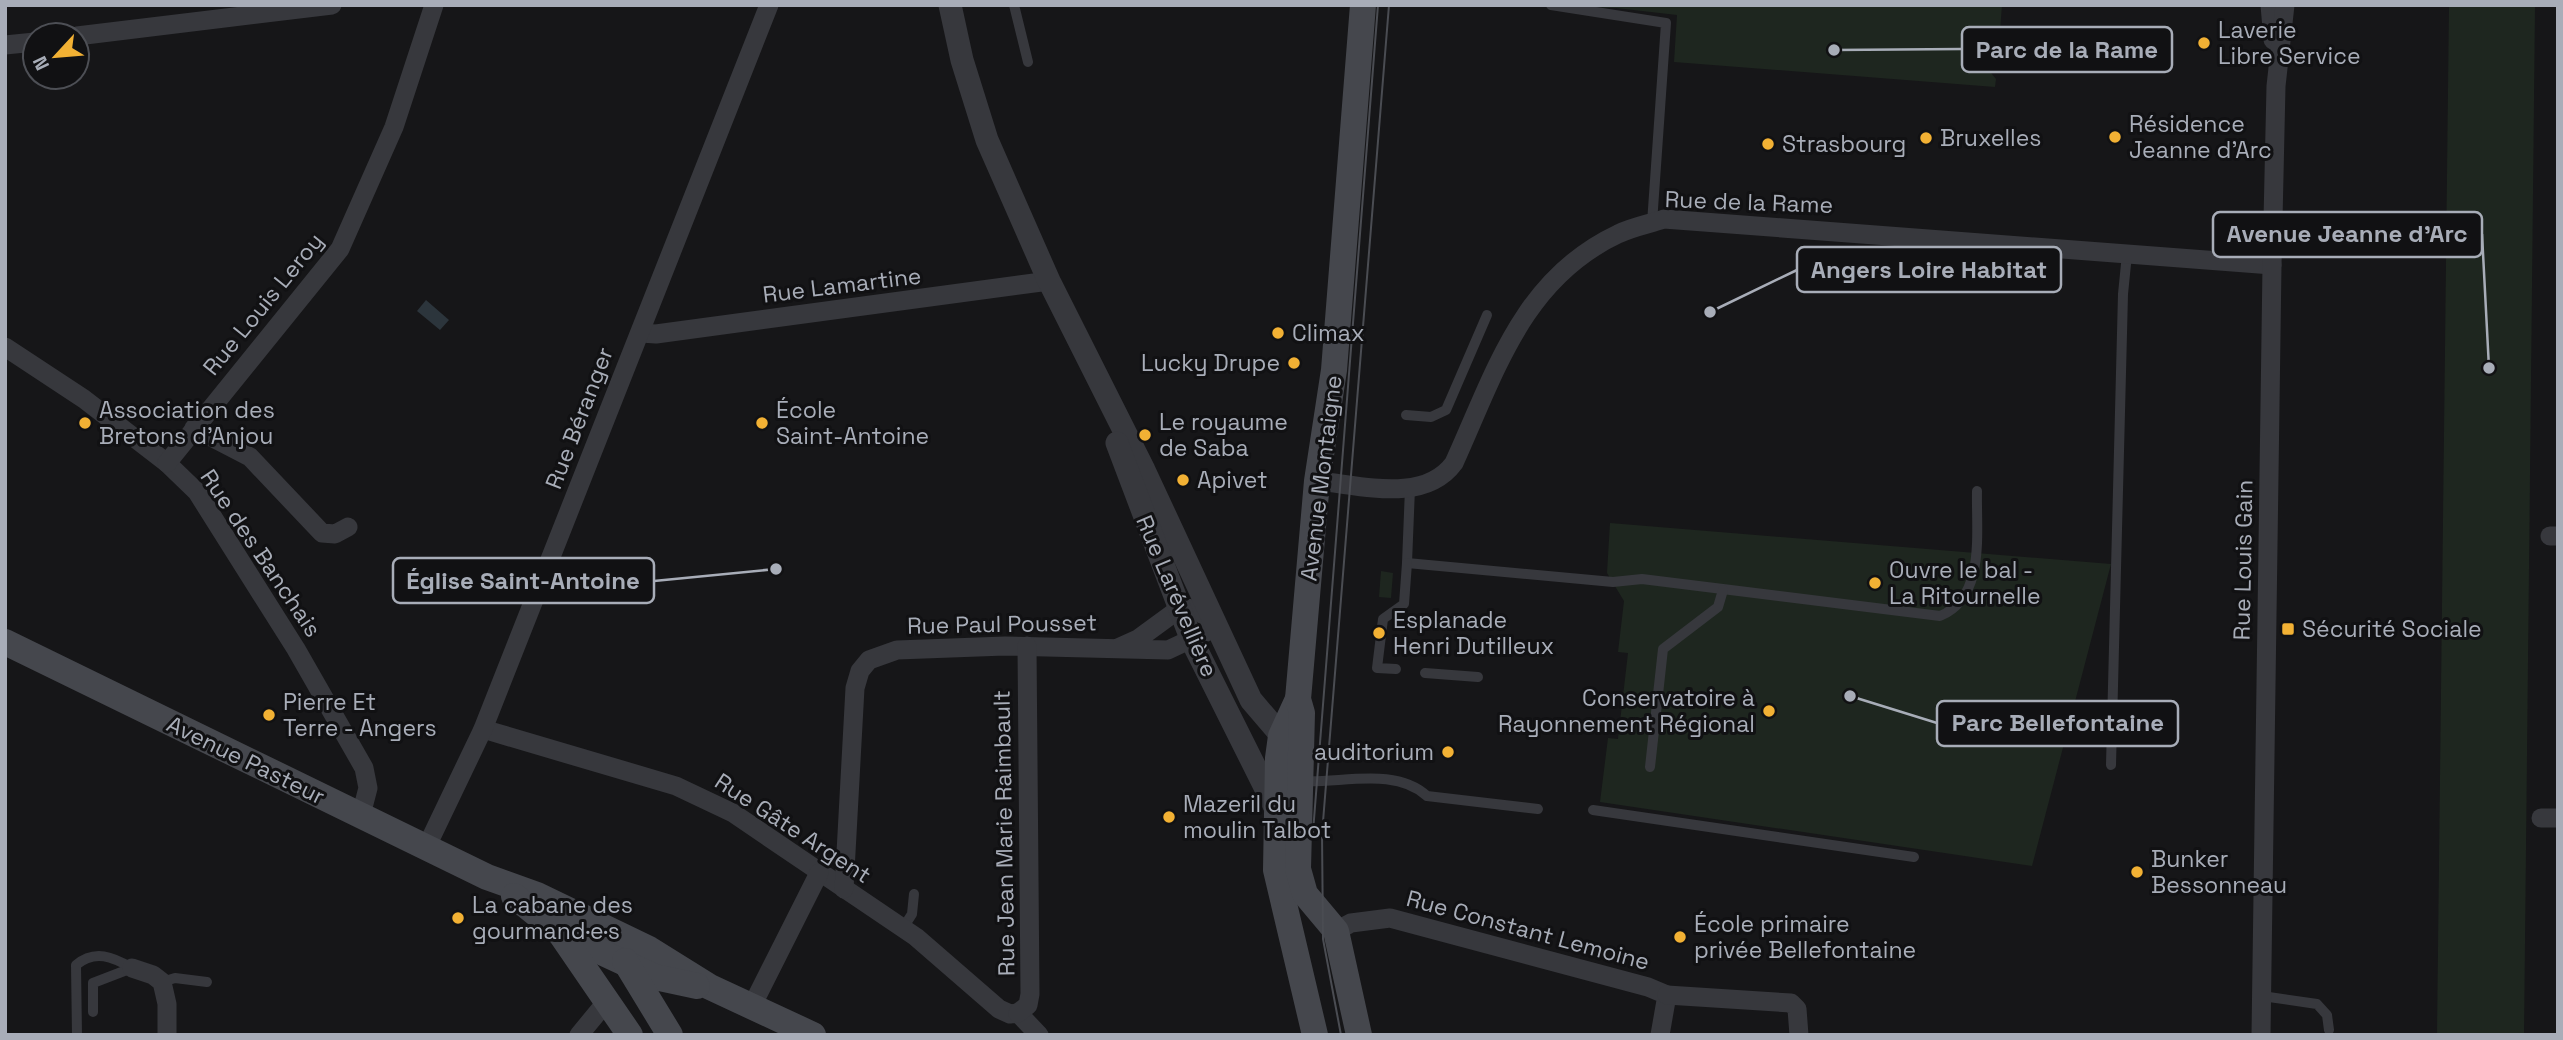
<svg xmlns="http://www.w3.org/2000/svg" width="2563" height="1040" font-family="'Space Grotesk',sans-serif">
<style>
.green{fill:#1e261f}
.water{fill:#2c353c}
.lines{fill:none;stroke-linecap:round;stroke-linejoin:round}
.service{stroke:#37383d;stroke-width:10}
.minor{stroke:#37383d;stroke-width:19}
.tertiary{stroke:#37383d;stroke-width:23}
.secondary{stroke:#45474d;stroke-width:26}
.tram{stroke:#4a4c52;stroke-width:2}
.poi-dot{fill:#f2b134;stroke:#111113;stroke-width:2.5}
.labels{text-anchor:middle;stroke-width:6;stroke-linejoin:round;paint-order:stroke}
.poi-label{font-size:23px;fill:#a8adb8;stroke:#111113;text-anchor:start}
.street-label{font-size:23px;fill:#a8adb8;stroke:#111113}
.leader{fill:none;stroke:#a8adb8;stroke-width:2.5}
.callout-dot{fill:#a8adb8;stroke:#111113;stroke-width:2.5}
.callout{fill:#111113;stroke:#a8adb8;stroke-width:2.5}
.callout-label{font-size:24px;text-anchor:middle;font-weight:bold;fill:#a8adb8}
</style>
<rect width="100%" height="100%" fill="#161618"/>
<g class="green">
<path d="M1512,5H2002L1999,45L1989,54L1987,68L1996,79L1995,87L1674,62L1677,15L1616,8Z"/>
<path d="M2449,5H2535L2524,1035H2437Z"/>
<path d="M1610,523L2111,564L2032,866L1600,802L1608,738L1618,739L1628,653L1618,652L1624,601L1607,573Z"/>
<path d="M1381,571L1393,573L1391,598L1379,597Z"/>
</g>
<path class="water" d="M426,300L449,320L440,330L417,311Z"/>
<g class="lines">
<g class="service">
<path d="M1014,5L1028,62"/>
<path d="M1551,5L1666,23L1652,223"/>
<path d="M1406,415L1431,417L1446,410L1487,315"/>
<path d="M1410,488L1407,563L1613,582L1642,579L1940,616C1986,597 1976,533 1977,491"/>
<path d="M1396,669L1377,668L1383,619L1404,604L1407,563"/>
<path d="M1425,673L1478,677"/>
<path d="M2111,765L2123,294L2127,254"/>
<path d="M1650,767L1663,649L1718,607L1723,590"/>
<path d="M1301,781C1339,784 1395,766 1427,796L1538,809"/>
<path d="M1593,810L1914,857"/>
<path d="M903,928L912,914L914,894"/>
<path d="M162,982L175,978L207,982"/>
<path d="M2262,996L2317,1004L2327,1015L2329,1030"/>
<path d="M93,1012V983L132,968"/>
<path d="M77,1035L76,965C95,949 113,957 132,968"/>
</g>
<g class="minor">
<path d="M2270,5L2273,40"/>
<path d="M77,36L332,5"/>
<path d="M5,45L35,42"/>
<path d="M641,333L656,334L1049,281"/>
<path d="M5,347L84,399L167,463L197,492L296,649L364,768L368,788L361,815"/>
<path d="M194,428L250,457L322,533L335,534L348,527"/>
<path d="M167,463L340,249L394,127L434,5"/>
<path d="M1317,481C1361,485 1424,504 1454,463C1495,373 1522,279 1618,234C1632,227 1649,224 1664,219L2272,265"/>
<path d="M2550,536H2558"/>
<path d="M483,729L676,786L733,813L916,937L999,1009L1010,1014L1018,1013L1039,1035"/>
<path d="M2541,818H2558"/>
<path d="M427,846L483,729L769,5"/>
<path d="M844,889L855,688L860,671L869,660L897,650L1005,646L1168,650L1217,627C1205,616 1197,605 1179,609L1138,639L1118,648"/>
<path d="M1336,931L1351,923L1390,918L1648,987L1667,995L1660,1035"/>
<path d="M132,968L153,975L162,982L167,1004V1035"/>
<path d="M1667,995L1791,1003L1797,1009L1799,1035"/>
<path d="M752,1006L819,873"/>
<path d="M1018,1013L1028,1005L1030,994L1027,646"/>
<path d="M579,1035L607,1001"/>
<path d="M2261,1035L2272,265L2276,86L2285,5"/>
</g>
<g class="tertiary">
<path d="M950,5L962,60L987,140L1049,281L1144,470L1251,700L1292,748"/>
<path d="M1117,443L1192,641L1276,809"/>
</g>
<g class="secondary">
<path d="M5,642L487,877L537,895L649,949L710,987L813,1035"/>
<path d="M1298,699L1281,736L1278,758L1276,870L1315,1035"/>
<path d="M514,896L560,933L655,977L697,986"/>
<path d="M560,933L630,1035"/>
<path d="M625,961L670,1035"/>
<path d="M1359,1035L1336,931L1305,894L1298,869L1302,713L1298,699L1317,481L1334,370L1363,5"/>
</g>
<g class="tram">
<path d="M1313,832L1378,5"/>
<path d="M1341,1035L1323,939L1322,834L1389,5"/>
</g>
</g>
<g class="poi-dot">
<circle cx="2204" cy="43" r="7"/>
<circle cx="2115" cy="137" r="7"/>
<circle cx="1926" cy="138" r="7"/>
<circle cx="1768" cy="144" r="7"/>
<circle cx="1278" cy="333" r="7"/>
<circle cx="1294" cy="363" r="7"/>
<circle cx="85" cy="423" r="7"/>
<circle cx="762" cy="423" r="7"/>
<circle cx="1145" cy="435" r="7"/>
<circle cx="1183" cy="480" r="7"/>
<circle cx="1875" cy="583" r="7"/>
<rect x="2281" y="622" width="14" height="14" rx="3.5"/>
<circle cx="1379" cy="633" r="7"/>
<circle cx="1769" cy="711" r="7"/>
<circle cx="269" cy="715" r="7"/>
<circle cx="1448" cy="752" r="7"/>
<circle cx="1169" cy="817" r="7"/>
<circle cx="2137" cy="872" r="7"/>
<circle cx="458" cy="918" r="7"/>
<circle cx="1680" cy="937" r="7"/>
</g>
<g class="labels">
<g class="poi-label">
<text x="2218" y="38">Laverie<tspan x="2218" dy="26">Libre Service</tspan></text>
<text x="2129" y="132">Résidence<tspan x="2129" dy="26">Jeanne d'Arc</tspan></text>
<text x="1940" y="146">Bruxelles</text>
<text x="1782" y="152">Strasbourg</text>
<text x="1292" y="341">Climax</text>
<text x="1280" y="371" text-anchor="end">Lucky Drupe</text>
<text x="99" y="418">Association des<tspan x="99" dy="26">Bretons d'Anjou</tspan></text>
<text x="776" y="418">École<tspan x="776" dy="26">Saint-Antoine</tspan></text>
<text x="1159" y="430">Le royaume<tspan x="1159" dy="26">de Saba</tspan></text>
<text x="1197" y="488">Apivet</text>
<text x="1889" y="578">Ouvre le bal -<tspan x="1889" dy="26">La Ritournelle</tspan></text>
<text x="1393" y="628">Esplanade<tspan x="1393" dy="26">Henri Dutilleux</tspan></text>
<text x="2302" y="637">Sécurité Sociale</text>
<text x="1755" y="706" text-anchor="end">Conservatoire à<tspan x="1755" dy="26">Rayonnement Régional</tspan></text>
<text x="283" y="710">Pierre Et<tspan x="283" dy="26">Terre - Angers</tspan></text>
<text x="1434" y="760" text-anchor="end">auditorium</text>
<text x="1183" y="812">Mazeril du<tspan x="1183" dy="26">moulin Talbot</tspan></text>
<text x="2151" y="867">Bunker<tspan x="2151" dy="26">Bessonneau</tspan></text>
<text x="472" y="913">La cabane des<tspan x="472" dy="26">gourmand·e·s</tspan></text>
<text x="1694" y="932">École primaire<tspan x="1694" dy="26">privée Bellefontaine</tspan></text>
</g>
<g class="street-label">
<text transform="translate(1749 202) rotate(2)" y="8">Rue de la Rame</text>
<text transform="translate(842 285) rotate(-7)" y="8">Rue Lamartine</text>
<text transform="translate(263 304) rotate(-51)" y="8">Rue Louis Leroy</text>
<text transform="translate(579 418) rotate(-69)" y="8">Rue Béranger</text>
<text transform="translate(1321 478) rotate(-83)" y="8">Avenue Montaigne</text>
<text transform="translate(261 553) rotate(56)" y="8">Rue des Banchais</text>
<text transform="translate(2243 560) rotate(-89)" y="8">Rue Louis Gain</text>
<text transform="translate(1177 596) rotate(67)" y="8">Rue Larévellière</text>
<text transform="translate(1002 624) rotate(-1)" y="8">Rue Paul Pousset</text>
<text transform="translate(246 760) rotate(26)" y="8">Avenue Pasteur</text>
<text transform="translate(793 828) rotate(33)" y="8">Rue Gâte Argent</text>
<text transform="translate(1004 833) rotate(-91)" y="8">Rue Jean Marie Raimbault</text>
<text transform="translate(1528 930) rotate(15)" y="8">Rue Constant Lemoine</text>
</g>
</g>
<path class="leader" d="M1834 50L1962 49M2489 368L2482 234M1710 312L1797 270M776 569L654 581M1850 696L1937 723"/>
<g class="callout-dot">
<circle cx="1834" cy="50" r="7"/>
<circle cx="2489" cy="368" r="7"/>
<circle cx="1710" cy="312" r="7"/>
<circle cx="776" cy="569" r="7"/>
<circle cx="1850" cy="696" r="7"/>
</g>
<g class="callout">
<rect x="1962" y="27" width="210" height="45" rx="7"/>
<rect x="2213" y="212" width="269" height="45" rx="7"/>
<rect x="1797" y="247" width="264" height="45" rx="7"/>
<rect x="393" y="558" width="261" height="45" rx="7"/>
<rect x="1937" y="701" width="241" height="45" rx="7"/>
</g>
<g class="callout-label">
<text x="2067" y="58">Parc de la Rame</text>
<text x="2347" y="242">Avenue Jeanne d'Arc</text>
<text x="1929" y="278">Angers Loire Habitat</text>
<text x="523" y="589">Église Saint-Antoine</text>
<text x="2058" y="731">Parc Bellefontaine</text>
</g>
<rect width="2563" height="1040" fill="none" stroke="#a8adb8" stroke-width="14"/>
<g transform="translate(56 56) rotate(244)"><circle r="33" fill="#111113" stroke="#4d4f55" stroke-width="2"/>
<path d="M0-5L12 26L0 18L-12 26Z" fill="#f2b134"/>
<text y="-10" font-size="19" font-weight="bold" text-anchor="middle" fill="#a8adb8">N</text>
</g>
</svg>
